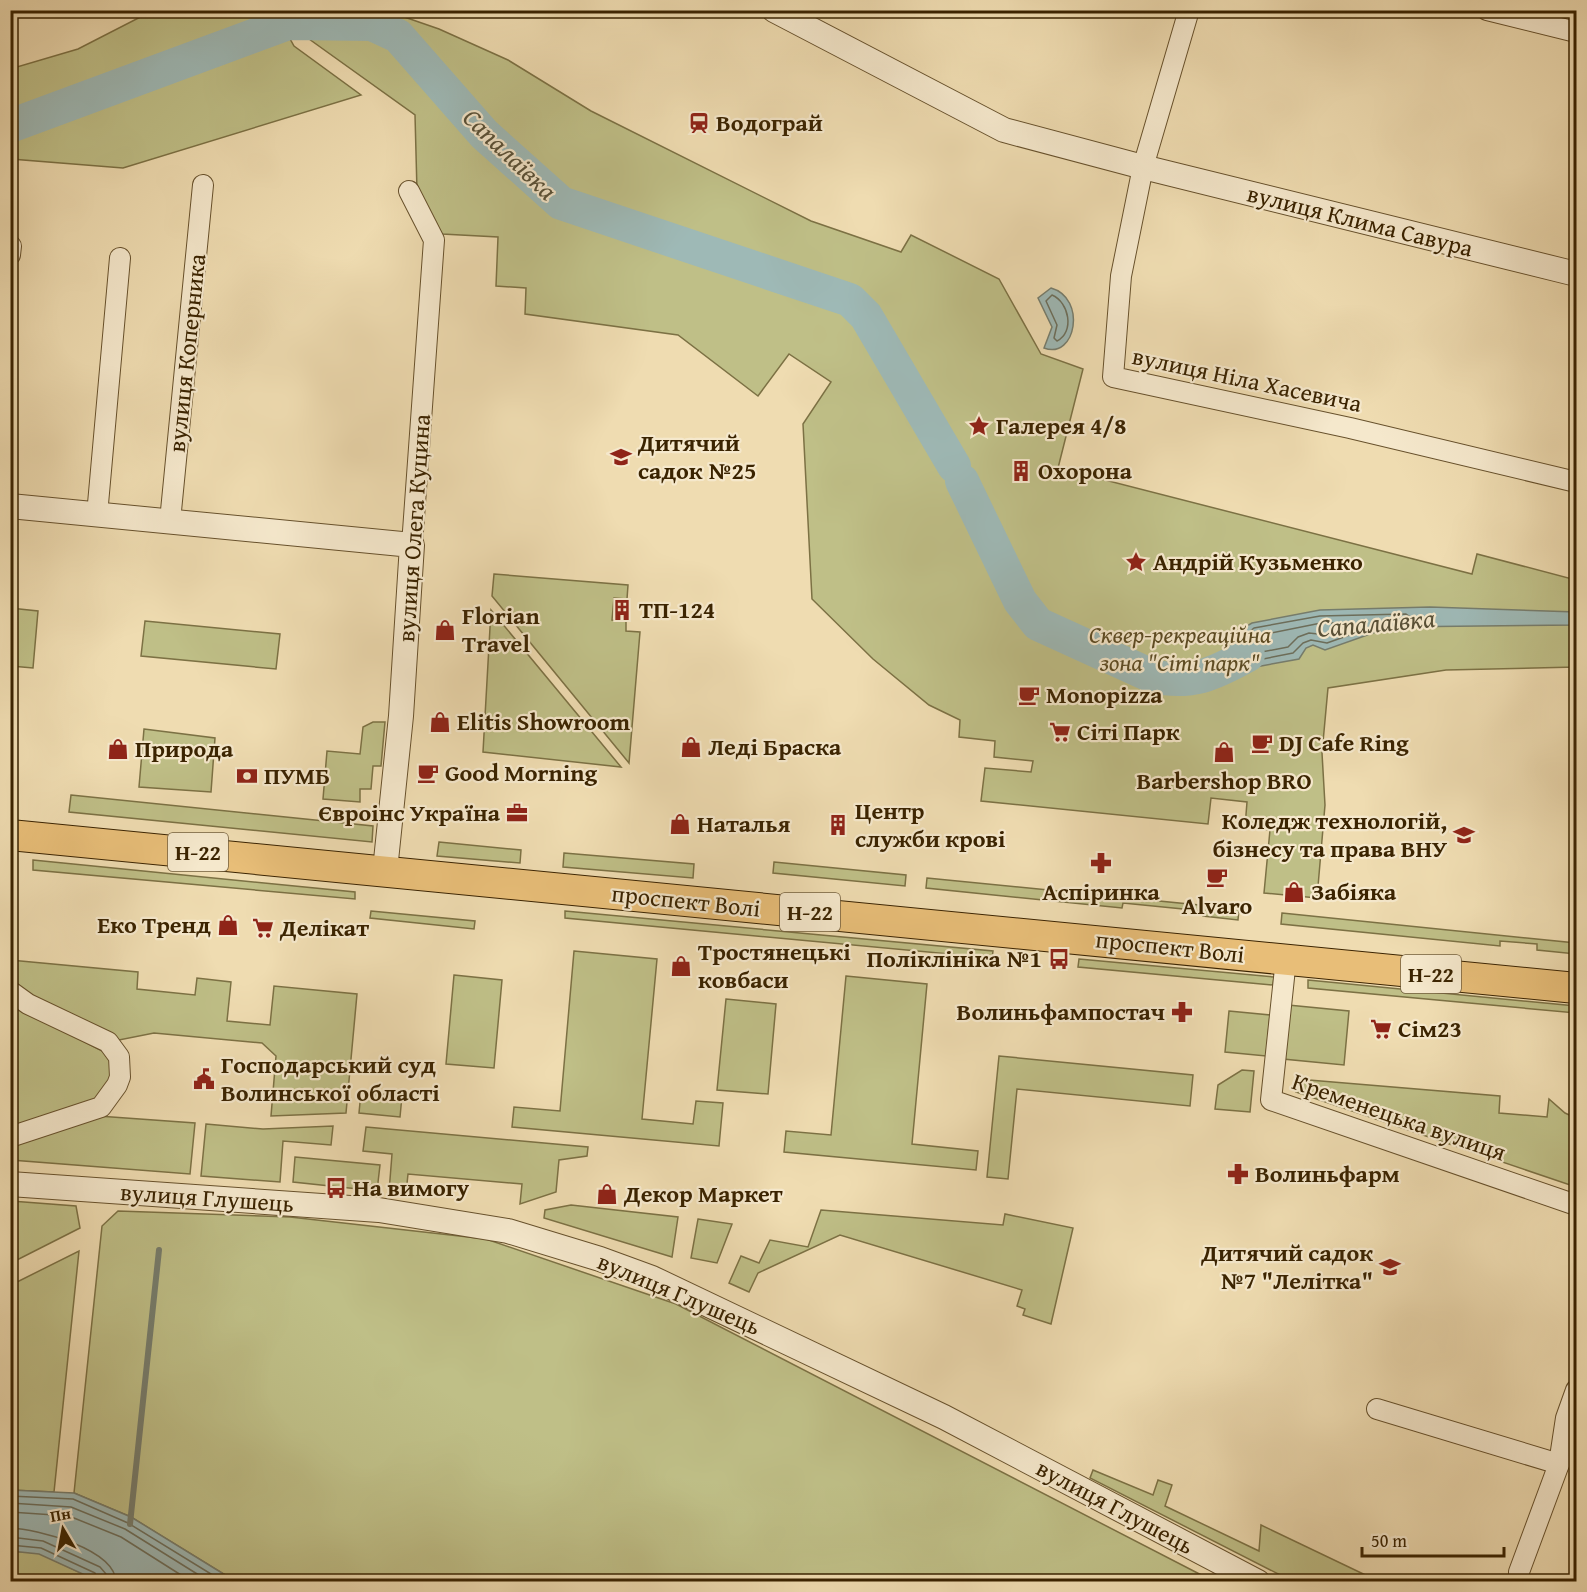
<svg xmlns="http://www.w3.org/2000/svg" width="1587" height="1592" font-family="'Gentium Book Plus',serif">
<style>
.green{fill:#bfbf87;stroke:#7c7144;stroke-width:1.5}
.water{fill:#9eb9b6;stroke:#767d6d;stroke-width:1.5}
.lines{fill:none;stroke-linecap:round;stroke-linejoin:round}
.shore{stroke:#6c6e5b;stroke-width:1.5}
.stream{stroke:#767d6d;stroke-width:6}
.river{stroke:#9eb9b6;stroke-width:34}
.minor-casing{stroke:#67512c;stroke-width:22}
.tertiary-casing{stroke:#67512c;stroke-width:26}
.primary-casing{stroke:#3a2300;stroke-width:32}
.minor{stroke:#f5e8cc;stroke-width:20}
.tertiary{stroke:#f5e8cc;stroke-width:24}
.primary{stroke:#e8be78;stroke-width:30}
.labels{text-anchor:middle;stroke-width:4.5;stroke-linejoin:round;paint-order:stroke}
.shield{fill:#f5e8cc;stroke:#725e3d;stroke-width:1.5}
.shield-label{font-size:22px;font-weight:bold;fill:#3a2300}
.poi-label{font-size:24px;font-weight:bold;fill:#3a2300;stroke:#f5e8cc;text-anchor:start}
.street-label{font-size:24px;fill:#3a2300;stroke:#f5e8cc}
.park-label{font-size:24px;font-style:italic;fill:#5b4a22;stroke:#f5e8cc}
.water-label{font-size:26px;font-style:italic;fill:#585037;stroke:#f5e8cc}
</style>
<rect width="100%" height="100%" fill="#efdcb1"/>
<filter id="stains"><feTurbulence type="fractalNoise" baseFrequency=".00333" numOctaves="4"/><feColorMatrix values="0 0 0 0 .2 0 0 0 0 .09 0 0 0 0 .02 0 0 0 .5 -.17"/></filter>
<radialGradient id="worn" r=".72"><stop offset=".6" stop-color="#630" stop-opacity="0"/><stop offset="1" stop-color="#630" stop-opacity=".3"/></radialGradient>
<g class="green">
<path d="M280,10L281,13L288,10L387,11L439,29L508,60L591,111L811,221L901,252L911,235L999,279L1041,354L1083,369L1058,468L1472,574L1477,554L1576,580V667L1446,670L1328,688L1322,753L1325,805L1317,898L1264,893L1270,830L1245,827L1247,802L1211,798L1208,824L981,801L985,768L1031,772L1033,761L994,757L995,741L959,737L960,720L929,705L873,659L812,599L803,424L831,382L789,354L758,396L678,335L525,314L526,288L496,286L498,237L442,234L417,191L415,115L302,34L289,37L294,46L361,95L123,168L11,159L10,69L78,49L152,11Z"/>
<path d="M494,574L628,585L627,599L614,598L612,620L626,621V631L640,632L629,763L492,596Z"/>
<path d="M10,608L38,611L33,668L11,666Z"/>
<path d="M491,610L621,767L483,752Z"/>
<path d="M145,621L280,634L276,669L141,656Z"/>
<path d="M373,722H385L381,766H373L371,789H360V802L323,799L327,751L360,754L363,727Z"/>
<path d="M144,729L215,738L211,792L139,787Z"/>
<path d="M71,795L373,826L372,842L69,812Z"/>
<path d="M439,842L521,850L520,863L437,856Z"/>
<path d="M564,853L694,864L693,878L563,867Z"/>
<path d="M33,860L355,892V899L33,870Z"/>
<path d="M774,862L906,875L905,886L773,873Z"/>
<path d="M927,878L1239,909L1238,920L1203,916V911L1123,903L1122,908L926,888Z"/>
<path d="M371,911L475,921L474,929L370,918Z"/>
<path d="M565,911L993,951L992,958L565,918Z"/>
<path d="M1282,913L1576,943V954L1537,950V944L1500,941V946L1281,924Z"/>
<path d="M574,951L657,959L642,1119L693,1124L696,1101L723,1103L719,1146L512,1127L514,1107L560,1111Z"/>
<path d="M1079,959L1274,977L1273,985L1078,967Z"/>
<path d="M10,960L138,972L137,989L195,995L197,978L231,982L227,1021L270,1025L274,986L357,994L346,1113L271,1116L276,1056L262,1043L154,1033L119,1040L22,990L11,976Z"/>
<path d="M454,975L502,980L494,1068L446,1064Z"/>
<path d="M846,976L927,984L912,1144L978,1151L976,1170L784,1152L786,1131L831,1135Z"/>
<path d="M1308,980L1576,1006V1013L1308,988Z"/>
<path d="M726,999L776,1004L768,1094L717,1090Z"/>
<path d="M10,1003L108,1054L112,1066L109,1082L96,1099L11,1127Z"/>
<path d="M1288,1005L1349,1011L1344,1065L1283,1059Z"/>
<path d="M1229,1011L1270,1015L1266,1056L1225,1052Z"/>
<path d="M999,1056L1193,1075L1190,1106L1017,1089L1008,1179L987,1177Z"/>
<path d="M1242,1070L1254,1071L1250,1112L1215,1109L1218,1085Z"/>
<path d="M1297,1079L1500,1096L1499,1113L1547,1117L1549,1099L1565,1113L1576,1118V1187L1296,1092Z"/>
<path d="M361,1092L402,1096L400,1117L359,1113Z"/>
<path d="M98,1116L195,1123L190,1174L11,1160L10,1145Z"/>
<path d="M206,1124L263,1129L333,1126L331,1145L283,1141L280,1182L201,1176Z"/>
<path d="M366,1127L588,1147L587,1156L559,1160L556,1192L520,1204L522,1184L408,1174L406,1193L389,1192L392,1154L363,1151Z"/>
<path d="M295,1157L380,1165L377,1191L293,1182Z"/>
<path d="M11,1201L76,1206L80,1228L11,1263Z"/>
<path d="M571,1205L678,1217L672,1257L544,1218L545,1210Z"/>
<path d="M821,1210L1003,1225L1005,1214L1073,1228L1051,1324L1023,1315L1025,1309L1017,1306L1022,1290L840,1235L758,1273L749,1292L729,1283L741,1256L759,1263L770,1240L808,1247Z"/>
<path d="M118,1211L290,1217L486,1239L676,1304L1213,1581H235L131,1517L74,1493L102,1226Z"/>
<path d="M698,1219L732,1224L717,1263L691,1258Z"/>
<path d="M79,1251L54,1492L11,1490V1285Z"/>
<path d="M1093,1470L1153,1495L1158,1480L1172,1485L1165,1506L1259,1551L1261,1525L1378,1581H1292L1090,1478Z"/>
<path d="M10,1551L39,1553L98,1581H11Z"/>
</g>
<g class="water">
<path d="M1051,288C1087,298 1076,360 1044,348L1052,327L1038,298Z"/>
<path d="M1430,607L1576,612V625L1390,627L1325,650L1313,645L1306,648L1299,659L1234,671L1207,681L1206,673L1226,664L1245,627L1252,623L1320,610Z"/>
<path d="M10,1490L74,1493L131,1517L235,1581H98L39,1554L11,1551Z"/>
</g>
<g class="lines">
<g class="shore">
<path d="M1052,295C1069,302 1075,332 1057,341L1054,338L1057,325L1046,301Z"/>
<path d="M1406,614L1409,616L1407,620L1389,621L1327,643L1311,640L1303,643L1293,653L1238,664L1234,662L1249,632L1254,628L1320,616Z"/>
<path d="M1321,623H1344L1347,626L1327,635L1309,633L1298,637L1288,647L1251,654L1248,652L1257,636Z"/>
<path d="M10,1496L73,1499L128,1523L224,1582"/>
<path d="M10,1503L71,1507L125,1529L210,1582"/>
<path d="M10,1512L69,1516L121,1537L192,1582"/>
<path d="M10,1528C38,1529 115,1549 116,1582"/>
<path d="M10,1537L43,1541L100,1567L106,1574L107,1582"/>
<path d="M10,1545L41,1548L95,1573L99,1582"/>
</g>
<path class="stream" d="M130,1524L159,1250"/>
<g class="river">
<path d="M10,126L288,23L372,24L398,36L484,134L561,203L850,300L866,316L954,466"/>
<path d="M962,481L1020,601L1038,624L1152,676C1191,685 1214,674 1248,655"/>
</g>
<defs>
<g id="minor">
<path d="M1189,10L1143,167L1121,276L1113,377L1350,428L1576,482"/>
<path d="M1487,10L1576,32"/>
<path d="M409,191L434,240L412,545"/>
<path d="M10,255L11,246"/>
<path d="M97,515L120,258"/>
<path d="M170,521L203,185"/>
<path d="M1286,959L1271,1100L1576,1205"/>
<path d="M10,991L28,1004L108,1042L119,1057L120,1077L117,1085L101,1107L10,1137"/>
<path d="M1377,1409L1559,1464"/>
<path d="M1519,1572L1559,1464L1566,1418L1576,1390"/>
</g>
<g id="tertiary">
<path d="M774,10L1004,130L1143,167L1576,274"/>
<path d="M10,506L412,545L401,716L385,870"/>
<path d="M10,1184L379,1210L508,1231L600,1259L652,1278L944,1417L1258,1582"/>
</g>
<path id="primary" d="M10,835L1576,988"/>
</defs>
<use href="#minor" class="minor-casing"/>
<use href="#tertiary" class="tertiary-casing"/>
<use href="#primary" class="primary-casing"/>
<use href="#minor" class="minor"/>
<use href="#tertiary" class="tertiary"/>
<use href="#primary" class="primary"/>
</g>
<defs>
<symbol id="station-bare" viewBox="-9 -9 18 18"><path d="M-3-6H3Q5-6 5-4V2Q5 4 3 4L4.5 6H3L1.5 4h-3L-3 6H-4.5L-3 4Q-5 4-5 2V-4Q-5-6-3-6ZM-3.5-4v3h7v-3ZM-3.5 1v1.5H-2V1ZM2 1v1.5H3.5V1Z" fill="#8f2418" stroke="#f5e8cc" stroke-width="2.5" paint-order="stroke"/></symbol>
<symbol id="sight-bare" viewBox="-9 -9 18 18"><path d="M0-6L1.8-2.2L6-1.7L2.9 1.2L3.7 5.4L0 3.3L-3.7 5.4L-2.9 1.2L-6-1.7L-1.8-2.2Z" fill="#8f2418" stroke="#f5e8cc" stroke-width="2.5" paint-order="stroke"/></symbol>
<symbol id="school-bare" viewBox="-9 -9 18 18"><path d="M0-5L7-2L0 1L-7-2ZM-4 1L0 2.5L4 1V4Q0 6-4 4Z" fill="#8f2418" stroke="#f5e8cc" stroke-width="2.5" paint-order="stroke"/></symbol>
<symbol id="building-bare" viewBox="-9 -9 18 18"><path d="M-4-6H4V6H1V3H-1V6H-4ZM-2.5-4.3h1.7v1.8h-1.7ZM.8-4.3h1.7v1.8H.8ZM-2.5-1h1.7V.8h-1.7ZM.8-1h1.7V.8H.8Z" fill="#8f2418" stroke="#f5e8cc" stroke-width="2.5" paint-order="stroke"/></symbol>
<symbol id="shop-bare" viewBox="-9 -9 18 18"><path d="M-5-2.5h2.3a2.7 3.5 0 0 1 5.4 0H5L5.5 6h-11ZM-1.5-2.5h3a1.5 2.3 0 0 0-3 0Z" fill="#8f2418" stroke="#f5e8cc" stroke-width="2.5" paint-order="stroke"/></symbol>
<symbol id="cafe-bare" viewBox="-9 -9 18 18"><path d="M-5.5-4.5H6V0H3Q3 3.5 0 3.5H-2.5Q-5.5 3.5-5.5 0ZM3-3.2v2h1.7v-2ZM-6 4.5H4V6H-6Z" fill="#8f2418" stroke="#f5e8cc" stroke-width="2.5" paint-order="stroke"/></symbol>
<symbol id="supermarket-bare" viewBox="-9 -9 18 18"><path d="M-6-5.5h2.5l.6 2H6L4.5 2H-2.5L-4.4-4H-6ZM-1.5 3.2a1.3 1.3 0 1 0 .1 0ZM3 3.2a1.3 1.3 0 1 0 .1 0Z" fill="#8f2418" stroke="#f5e8cc" stroke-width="2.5" paint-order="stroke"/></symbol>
<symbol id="bank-bare" viewBox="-9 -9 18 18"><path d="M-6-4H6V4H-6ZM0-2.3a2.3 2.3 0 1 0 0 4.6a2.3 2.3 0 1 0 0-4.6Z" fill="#8f2418" stroke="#f5e8cc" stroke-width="2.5" paint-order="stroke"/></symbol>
<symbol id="office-bare" viewBox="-9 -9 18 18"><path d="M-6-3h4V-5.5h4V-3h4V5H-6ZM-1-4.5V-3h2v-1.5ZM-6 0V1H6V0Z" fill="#8f2418" stroke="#f5e8cc" stroke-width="2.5" paint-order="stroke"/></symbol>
<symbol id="university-bare" viewBox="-9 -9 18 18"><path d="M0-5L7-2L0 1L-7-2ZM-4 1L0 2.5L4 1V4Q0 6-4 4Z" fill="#8f2418" stroke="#f5e8cc" stroke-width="2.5" paint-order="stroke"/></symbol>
<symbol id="pharmacy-bare" viewBox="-9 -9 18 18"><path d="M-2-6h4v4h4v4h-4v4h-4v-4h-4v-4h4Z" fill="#8f2418" stroke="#f5e8cc" stroke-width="2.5" paint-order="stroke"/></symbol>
<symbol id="bus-bare" viewBox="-9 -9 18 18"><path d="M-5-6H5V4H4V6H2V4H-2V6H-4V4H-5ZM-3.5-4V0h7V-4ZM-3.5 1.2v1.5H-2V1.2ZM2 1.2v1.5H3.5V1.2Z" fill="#8f2418" stroke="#f5e8cc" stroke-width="2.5" paint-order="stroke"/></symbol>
<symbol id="civic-bare" viewBox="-9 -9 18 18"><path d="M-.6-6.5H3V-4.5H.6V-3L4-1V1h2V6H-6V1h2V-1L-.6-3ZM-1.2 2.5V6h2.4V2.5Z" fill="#8f2418" stroke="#f5e8cc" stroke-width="2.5" paint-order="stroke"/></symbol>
</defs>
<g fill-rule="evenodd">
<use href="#station-bare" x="684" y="108" width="30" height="30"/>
<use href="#sight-bare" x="964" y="411" width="30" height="30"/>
<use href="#school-bare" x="606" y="442" width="30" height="30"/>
<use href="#building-bare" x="1006" y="456" width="30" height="30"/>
<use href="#sight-bare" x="1121" y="547" width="30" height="30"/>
<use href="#building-bare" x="607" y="595" width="30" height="30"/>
<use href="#shop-bare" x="430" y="615" width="30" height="30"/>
<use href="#cafe-bare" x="1014" y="680" width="30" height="30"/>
<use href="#shop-bare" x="425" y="707" width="30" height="30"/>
<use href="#supermarket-bare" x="1045" y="717" width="30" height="30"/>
<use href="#cafe-bare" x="1247" y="728" width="30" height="30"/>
<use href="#shop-bare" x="676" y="732" width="30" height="30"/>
<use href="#shop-bare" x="103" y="734" width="30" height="30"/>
<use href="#shop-bare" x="1209" y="737" width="30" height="30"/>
<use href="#cafe-bare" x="413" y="758" width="30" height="30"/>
<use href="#bank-bare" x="232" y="761" width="30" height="30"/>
<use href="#office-bare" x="502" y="798" width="30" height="30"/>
<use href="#shop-bare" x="665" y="809" width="30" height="30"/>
<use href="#building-bare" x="823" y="810" width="30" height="30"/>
<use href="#university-bare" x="1449" y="820" width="30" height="30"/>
<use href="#pharmacy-bare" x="1086" y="848" width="30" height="30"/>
<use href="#cafe-bare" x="1202" y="862" width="30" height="30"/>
<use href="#shop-bare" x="1279" y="877" width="30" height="30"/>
<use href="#shop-bare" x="213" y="910" width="30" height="30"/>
<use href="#supermarket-bare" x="248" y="913" width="30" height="30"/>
<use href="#bus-bare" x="1044" y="944" width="30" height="30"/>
<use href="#shop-bare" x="666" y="951" width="30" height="30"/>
<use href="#pharmacy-bare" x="1167" y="997" width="30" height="30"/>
<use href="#supermarket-bare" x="1366" y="1014" width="30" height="30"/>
<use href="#civic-bare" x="189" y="1064" width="30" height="30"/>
<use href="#pharmacy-bare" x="1223" y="1159" width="30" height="30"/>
<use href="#bus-bare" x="321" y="1173" width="30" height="30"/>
<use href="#shop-bare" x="592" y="1179" width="30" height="30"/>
<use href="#school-bare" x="1375" y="1252" width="30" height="30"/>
</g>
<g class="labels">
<g class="shield">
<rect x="168" y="833" width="60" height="38" rx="4.5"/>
<rect x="780" y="893" width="60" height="38" rx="4.5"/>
<rect x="1401" y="955" width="60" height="38" rx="4.5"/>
</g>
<g class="shield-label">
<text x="198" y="860">Н-22</text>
<text x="810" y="920">Н-22</text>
<text x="1431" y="982">Н-22</text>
</g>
<g class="poi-label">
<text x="716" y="131">Водограй</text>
<text x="996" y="434">Галерея 4/8</text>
<text x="638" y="451">Дитячий<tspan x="638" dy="28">садок №25</tspan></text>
<text x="1038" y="479">Охорона</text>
<text x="1153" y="570">Андрій Кузьменко</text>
<text x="639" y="618">ТП-124</text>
<text x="462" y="624">Florian<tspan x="462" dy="28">Travel</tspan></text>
<text x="1046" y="703">Monopizza</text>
<text x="457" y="730">Elitis Showroom</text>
<text x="1077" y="740">Сіті Парк</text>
<text x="1279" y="751">DJ Cafe Ring</text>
<text x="708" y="755">Леді Браска</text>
<text x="135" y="757">Природа</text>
<text x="445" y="781">Good Morning</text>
<text x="264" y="784">ПУМБ</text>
<text x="1224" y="789" text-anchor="middle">Barbershop BRO</text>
<text x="855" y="819">Центр<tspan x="855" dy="28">служби крові</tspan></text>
<text x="500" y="821" text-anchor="end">Євроінс Україна</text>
<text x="1447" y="829" text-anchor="end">Коледж технологій,<tspan x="1447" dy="28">бізнесу та права ВНУ</tspan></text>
<text x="697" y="832">Наталья</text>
<text x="1101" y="900" text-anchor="middle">Аспіринка</text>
<text x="1311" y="900">Забіяка</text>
<text x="1217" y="914" text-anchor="middle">Alvaro</text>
<text x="211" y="933" text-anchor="end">Еко Тренд</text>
<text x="280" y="936">Делікат</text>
<text x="698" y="960">Тростянецькі<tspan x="698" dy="28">ковбаси</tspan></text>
<text x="1042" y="967" text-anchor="end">Поліклініка №1</text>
<text x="1165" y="1020" text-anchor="end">Волиньфампостач</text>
<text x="1398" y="1037">Сім23</text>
<text x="221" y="1073">Господарський суд<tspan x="221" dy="28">Волинської області</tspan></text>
<text x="1255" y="1182">Волиньфарм</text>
<text x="353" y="1196">На вимогу</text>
<text x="624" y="1202">Декор Маркет</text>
<text x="1373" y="1261" text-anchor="end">Дитячий садок<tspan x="1373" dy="28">№7 "Лелітка"</tspan></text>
</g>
<g class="street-label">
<text transform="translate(1360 221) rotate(14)" y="8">вулиця Клима Савура</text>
<text transform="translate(187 353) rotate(-84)" y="8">вулиця Коперника</text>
<text transform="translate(1247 380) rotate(12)" y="8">вулиця Ніла Хасевича</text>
<text transform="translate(414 528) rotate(-86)" y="8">вулиця Олега Куцина</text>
<text transform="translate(686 901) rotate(6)" y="8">проспект Волі</text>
<text transform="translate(1170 947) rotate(6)" y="8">проспект Волі</text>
<text transform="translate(1399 1117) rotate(19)" y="8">Кременецька вулиця</text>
<text transform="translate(207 1198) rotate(4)" y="8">вулиця Глушець</text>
<text transform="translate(679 1294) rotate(23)" y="8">вулиця Глушець</text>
<text transform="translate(1115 1507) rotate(28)" y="8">вулиця Глушець</text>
</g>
<g class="park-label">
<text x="1180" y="643">Сквер-рекреаційна<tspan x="1180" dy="28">зона "Сіті парк"</tspan></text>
</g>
<g class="water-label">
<text transform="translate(510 154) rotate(44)" y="9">Сапалаївка</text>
<text transform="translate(1376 623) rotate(-5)" y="9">Сапалаївка</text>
</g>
</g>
<rect width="1587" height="1592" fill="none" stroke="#efdcb1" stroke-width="36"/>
<rect x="12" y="12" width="1563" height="1568" fill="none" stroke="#3a2300" stroke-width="3"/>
<rect x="18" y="18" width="1551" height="1556" fill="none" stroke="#3a2300" stroke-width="1.5"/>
<g transform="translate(63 1529) rotate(350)" stroke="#f5e8cc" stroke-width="4.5" paint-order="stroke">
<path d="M0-4.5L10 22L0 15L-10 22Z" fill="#3a2300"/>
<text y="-9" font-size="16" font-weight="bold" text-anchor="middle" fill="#3a2300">Пн</text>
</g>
<path d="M1362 1547v9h142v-9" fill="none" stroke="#3a2300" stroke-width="3"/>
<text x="1371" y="1547" font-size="18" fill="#3a2300" stroke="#f5e8cc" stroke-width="4.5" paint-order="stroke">50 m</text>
<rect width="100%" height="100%" filter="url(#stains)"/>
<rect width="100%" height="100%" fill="url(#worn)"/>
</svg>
